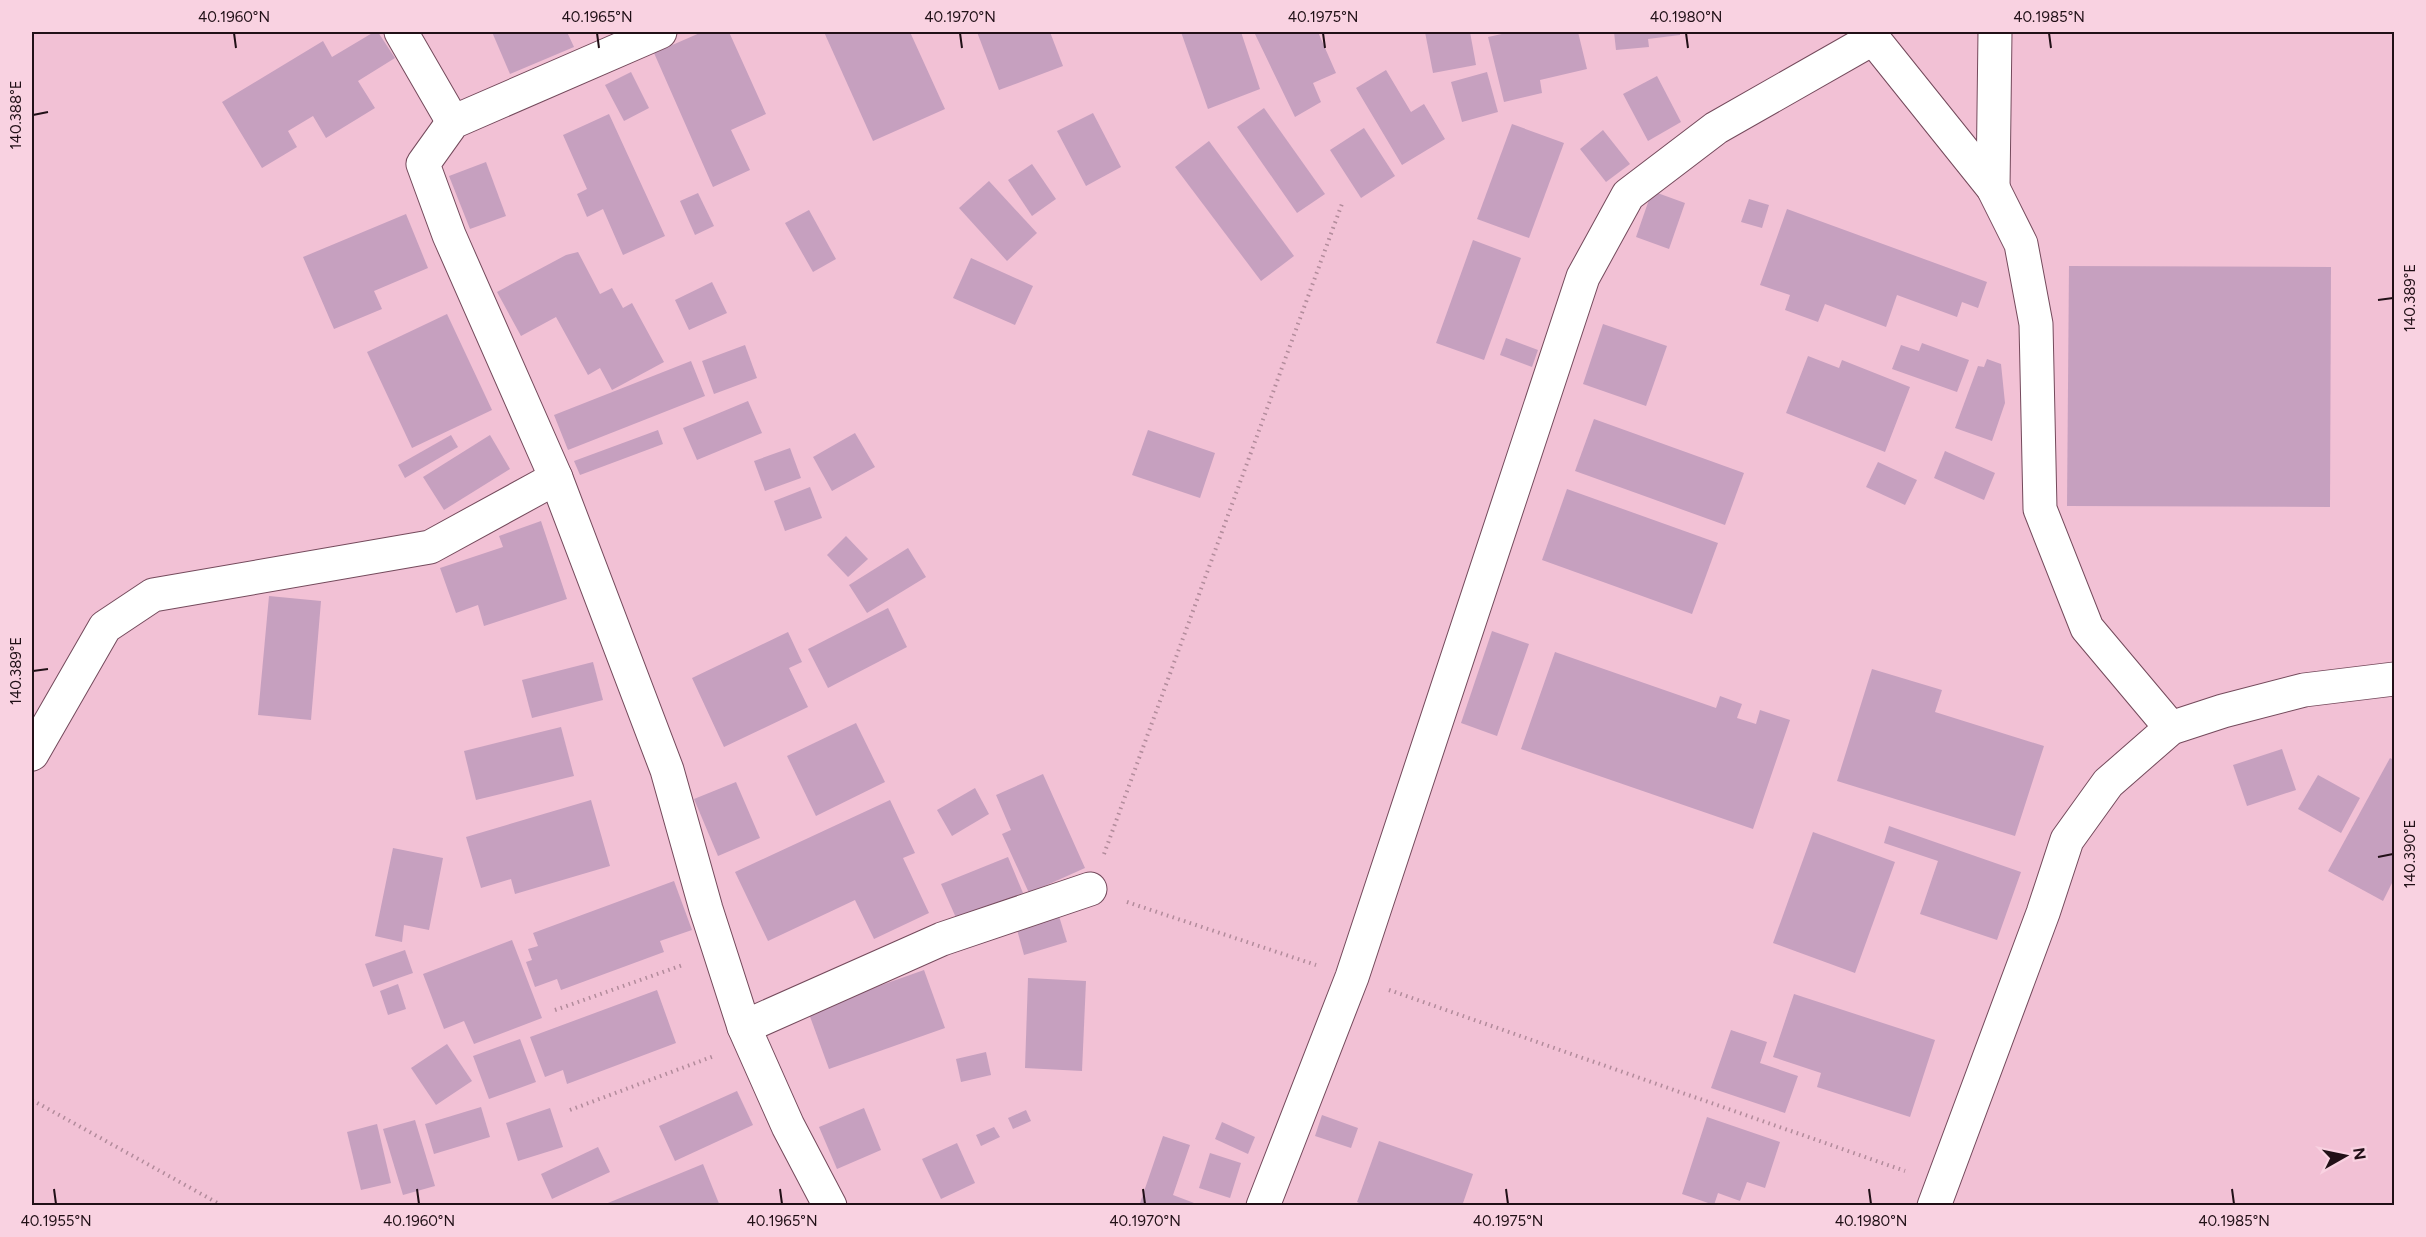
<svg xmlns="http://www.w3.org/2000/svg" width="2426" height="1237" font-family="Figtree,sans-serif">
<style>
.building{fill:#c6a0bf}
.lines{fill:none;stroke-linecap:round;stroke-linejoin:round}
.minor-casing{stroke:#744a5c;stroke-width:35}
.path{stroke:#b28b9b;stroke-width:4;stroke-dasharray:1.5 4.5;stroke-linecap:butt}
.minor{stroke:#fff;stroke-width:33}
.ticks{fill:none;stroke:#211017;stroke-width:2}
.neatline{fill:none;stroke:#211017;stroke-width:2}
.ticks-label{font-size:15px;text-anchor:middle;fill:#211017}
</style>
<rect width="100%" height="100%" fill="#f2c1d5"/>
<g class="building">
<path d="M374,32H378L395,58L358,81L375,108L326,138L313,116L288,131L297,147L262,168L222,102L323,41L332,57Z"/>
<path d="M492,32H567L574,47L510,74Z"/>
<path d="M702,32H729L766,114L731,130L750,170L713,187L654,53Z"/>
<path d="M824,32H910L945,109L873,141Z"/>
<path d="M977,32H1050L1063,66L999,90Z"/>
<path d="M1181,32H1241L1260,89L1208,109Z"/>
<path d="M1254,32H1318L1336,73L1313,83L1321,102L1295,117Z"/>
<path d="M1425,32H1470L1476,65L1433,73Z"/>
<path d="M1511,32H1578L1587,69L1540,80L1542,93L1504,102L1488,37Z"/>
<path d="M1614,32H1680V35L1648,39L1649,47L1616,50Z"/>
<path d="M1386,70L1411,112L1424,104L1445,139L1402,165L1356,88Z"/>
<path d="M631,72L649,108L624,121L605,85Z"/>
<path d="M1487,72L1498,112L1462,122L1451,82Z"/>
<path d="M1657,76L1681,122L1648,141L1623,94Z"/>
<path d="M1264,108L1325,194L1297,213L1237,127Z"/>
<path d="M1093,113L1121,167L1086,186L1057,131Z"/>
<path d="M609,114L665,236L623,255L603,209L587,217L577,194L587,189L563,135Z"/>
<path d="M1512,124L1564,143L1529,238L1477,219Z"/>
<path d="M1364,128L1395,176L1361,198L1330,150Z"/>
<path d="M1603,130L1630,164L1606,182L1580,149Z"/>
<path d="M1209,141L1294,256L1261,281L1175,167Z"/>
<path d="M486,162L506,216L470,229L449,176Z"/>
<path d="M1032,164L1056,199L1032,216L1008,180Z"/>
<path d="M989,181L1037,233L1007,261L959,208Z"/>
<path d="M1652,191L1685,203L1669,249L1636,237Z"/>
<path d="M698,193L714,226L695,235L680,201Z"/>
<path d="M1749,199L1769,205L1762,228L1741,222Z"/>
<path d="M1787,209L1987,282L1978,308L1962,302L1957,317L1897,295L1886,327L1825,304L1818,322L1785,310L1790,295L1760,285Z"/>
<path d="M809,210L836,259L813,272L785,223Z"/>
<path d="M406,214L428,268L374,291L382,309L334,329L303,257Z"/>
<path d="M1473,240L1521,258L1484,360L1436,343Z"/>
<path d="M578,252L600,294L612,288L623,308L632,303L664,362L612,390L600,368L588,375L556,317L521,336L497,292L566,255Z"/>
<path d="M971,258L1033,286L1015,325L953,298Z"/>
<path d="M2069,266L2331,267L2330,507L2067,506Z"/>
<path d="M712,282L727,313L689,330L675,300Z"/>
<path d="M447,314L492,410L412,448L367,352Z"/>
<path d="M1603,324L1667,346L1646,406L1583,384Z"/>
<path d="M1506,338L1538,350L1532,367L1500,355Z"/>
<path d="M1922,343L1969,360L1957,392L1892,369L1901,345L1919,351Z"/>
<path d="M745,345L757,378L714,394L702,361Z"/>
<path d="M1808,356L1839,368L1842,360L1910,387L1885,452L1786,413Z"/>
<path d="M1987,359L2001,364L2005,403L1992,441L1955,428L1978,366L1984,367Z"/>
<path d="M691,361L705,396L568,450L554,415Z"/>
<path d="M748,401L762,433L697,460L683,428Z"/>
<path d="M1594,419L1744,473L1725,525L1575,471Z"/>
<path d="M658,430L663,444L580,475L574,461Z"/>
<path d="M1148,430L1215,453L1200,498L1132,475Z"/>
<path d="M855,433L875,467L832,491L813,457Z"/>
<path d="M451,435L458,447L405,478L398,465Z"/>
<path d="M490,435L510,469L444,510L423,477Z"/>
<path d="M790,448L801,478L765,491L754,461Z"/>
<path d="M1945,451L1995,473L1984,500L1934,478Z"/>
<path d="M1878,462L1917,480L1905,505L1866,487Z"/>
<path d="M810,487L822,518L785,531L774,501Z"/>
<path d="M1567,489L1718,543L1692,614L1542,560Z"/>
<path d="M541,521L567,599L484,626L478,605L456,613L440,568L503,547L499,536Z"/>
<path d="M846,536L868,559L848,577L827,555Z"/>
<path d="M908,548L926,577L867,613L849,585Z"/>
<path d="M269,596L321,601L311,720L258,715Z"/>
<path d="M888,608L907,647L828,688L808,649Z"/>
<path d="M1492,631L1529,644L1497,736L1461,723Z"/>
<path d="M788,632L802,662L789,668L808,707L724,747L692,678Z"/>
<path d="M1555,652L1716,708L1720,696L1742,704L1737,718L1756,724L1760,710L1790,720L1753,829L1521,749Z"/>
<path d="M593,662L603,700L532,718L522,680Z"/>
<path d="M1872,669L1942,690L1935,712L2044,746L2015,836L1837,781Z"/>
<path d="M856,723L885,782L816,816L787,756Z"/>
<path d="M561,727L574,776L476,800L464,751Z"/>
<path d="M2282,749L2296,790L2247,806L2233,765Z"/>
<path d="M2390,758L2394,760V879L2383,901L2328,871Z"/>
<path d="M1043,774L1085,868L1029,893L1002,834L1011,830L996,795Z"/>
<path d="M2318,775L2360,798L2341,833L2298,809Z"/>
<path d="M736,782L760,838L718,856L694,799Z"/>
<path d="M975,788L989,814L952,836L937,810Z"/>
<path d="M591,800L610,866L515,894L511,879L481,888L466,837Z"/>
<path d="M890,800L915,853L903,858L929,913L874,939L855,900L768,941L735,872Z"/>
<path d="M1889,826L2021,872L1997,940L1920,914L1938,861L1884,843Z"/>
<path d="M1813,832L1895,862L1855,973L1773,943Z"/>
<path d="M393,848L443,858L429,930L404,925L402,942L375,936Z"/>
<path d="M1008,857L1023,893L957,920L941,884Z"/>
<path d="M674,881L692,930L660,941L664,952L561,990L557,979L535,987L526,962L532,960L528,949L538,946L533,933Z"/>
<path d="M1058,913L1067,942L1024,955L1016,926Z"/>
<path d="M512,940L542,1018L474,1044L464,1021L444,1029L423,974Z"/>
<path d="M405,950L413,973L373,987L365,964Z"/>
<path d="M924,970L945,1028L829,1069L808,1011Z"/>
<path d="M1028,978L1086,981L1082,1071L1025,1068Z"/>
<path d="M398,984L406,1009L388,1015L380,991Z"/>
<path d="M657,990L676,1043L567,1084L563,1070L545,1077L530,1037Z"/>
<path d="M1794,994L1935,1040L1910,1117L1817,1087L1821,1073L1773,1057Z"/>
<path d="M1731,1030L1767,1042L1760,1063L1798,1076L1785,1113L1711,1088Z"/>
<path d="M520,1039L536,1082L489,1099L473,1056Z"/>
<path d="M447,1044L472,1081L436,1105L411,1068Z"/>
<path d="M986,1052L991,1075L961,1082L956,1059Z"/>
<path d="M737,1091L753,1125L675,1161L659,1126Z"/>
<path d="M481,1107L490,1137L434,1154L425,1124Z"/>
<path d="M550,1108L563,1147L518,1161L506,1123Z"/>
<path d="M864,1108L881,1150L837,1169L819,1127Z"/>
<path d="M1026,1110L1031,1121L1013,1129L1008,1118Z"/>
<path d="M1322,1115L1358,1128L1351,1148L1315,1136Z"/>
<path d="M1707,1117L1780,1142L1765,1188L1747,1182L1740,1201L1718,1193L1714,1205L1682,1194Z"/>
<path d="M415,1120L435,1186L403,1195L383,1129Z"/>
<path d="M1222,1122L1255,1137L1248,1154L1215,1139Z"/>
<path d="M377,1124L391,1183L361,1190L347,1132Z"/>
<path d="M994,1127L1000,1137L981,1146L976,1135Z"/>
<path d="M1163,1136L1190,1145L1173,1195L1202,1206H1139Z"/>
<path d="M1379,1141L1473,1174L1462,1206H1366L1357,1202Z"/>
<path d="M957,1143L975,1183L941,1199L922,1159Z"/>
<path d="M598,1147L610,1172L552,1199L541,1174Z"/>
<path d="M1210,1153L1241,1163L1230,1198L1199,1188Z"/>
<path d="M703,1164L720,1206H603V1205Z"/>
</g>
<g class="lines">
<defs>
<g id="minor">
<path d="M401,32L453,122"/>
<path d="M660,32L453,122L423,164L449,235L556,478L667,770L706,909L744,1027L788,1126L830,1206"/>
<path d="M1868,32L1993,188L2021,244L2036,324L2040,509L2087,628L2171,728"/>
<path d="M1993,188L1995,32"/>
<path d="M32,754L105,627L153,595L430,547L556,478"/>
<path d="M744,1027L942,939L1090,889"/>
<path d="M1263,1206L1352,977L1583,277L1628,195L1716,128L1874,38"/>
<path d="M1934,1206L2043,913L2067,840L2108,783L2171,728L2223,711L2304,690L2394,679"/>
</g>
</defs>
<use href="#minor" class="minor-casing"/>
<g class="path">
<path d="M1104,854L1343,201"/>
<path d="M1127,902L1316,965"/>
<path d="M1389,990L1905,1171"/>
<path d="M555,1010L683,965"/>
<path d="M32,1100L223,1206"/>
<path d="M570,1110L714,1056"/>
</g>
<use href="#minor" class="minor"/>
</g>
<path class="ticks" d="M234,33L236,48M597,33L599,48M960,33L962,48M1323,33L1325,48M1686,33L1688,48M2049,33L2051,48M33,115L48,112M2378,300L2393,298M33,671L48,669M2378,857L2393,854M54,1189L56,1204M417,1189L419,1204M780,1189L782,1204M1143,1189L1145,1204M1506,1189L1508,1204M1869,1189L1871,1204M2232,1189L2234,1204"/>
<rect width="2426" height="1237" fill="none" stroke="#f9d2e1" stroke-width="66"/>
<g transform="translate(2345 1156) rotate(81)" stroke="#f9d2e1" stroke-width="4.5" paint-order="stroke">
<path d="M0-4.5L10 22L0 15L-10 22Z" fill="#211017"/>
<text y="-9" font-size="16" font-weight="bold" text-anchor="middle" fill="#211017">N</text>
</g>
<rect x="33" y="33" width="2360" height="1171" class="neatline"/>
<g class="ticks-label">
<text x="234" y="22">40.1960°N</text>
<text x="597" y="22">40.1965°N</text>
<text x="960" y="22">40.1970°N</text>
<text x="1323" y="22">40.1975°N</text>
<text x="1686" y="22">40.1980°N</text>
<text x="2049" y="22">40.1985°N</text>
<text transform="translate(16 115) rotate(-90)" y="5">140.388°E</text>
<text transform="translate(2410 298) rotate(-90)" y="5">140.389°E</text>
<text transform="translate(16 671) rotate(-90)" y="5">140.389°E</text>
<text transform="translate(2410 854) rotate(-90)" y="5">140.390°E</text>
<text x="56" y="1226">40.1955°N</text>
<text x="419" y="1226">40.1960°N</text>
<text x="782" y="1226">40.1965°N</text>
<text x="1145" y="1226">40.1970°N</text>
<text x="1508" y="1226">40.1975°N</text>
<text x="1871" y="1226">40.1980°N</text>
<text x="2234" y="1226">40.1985°N</text>
</g>
</svg>
